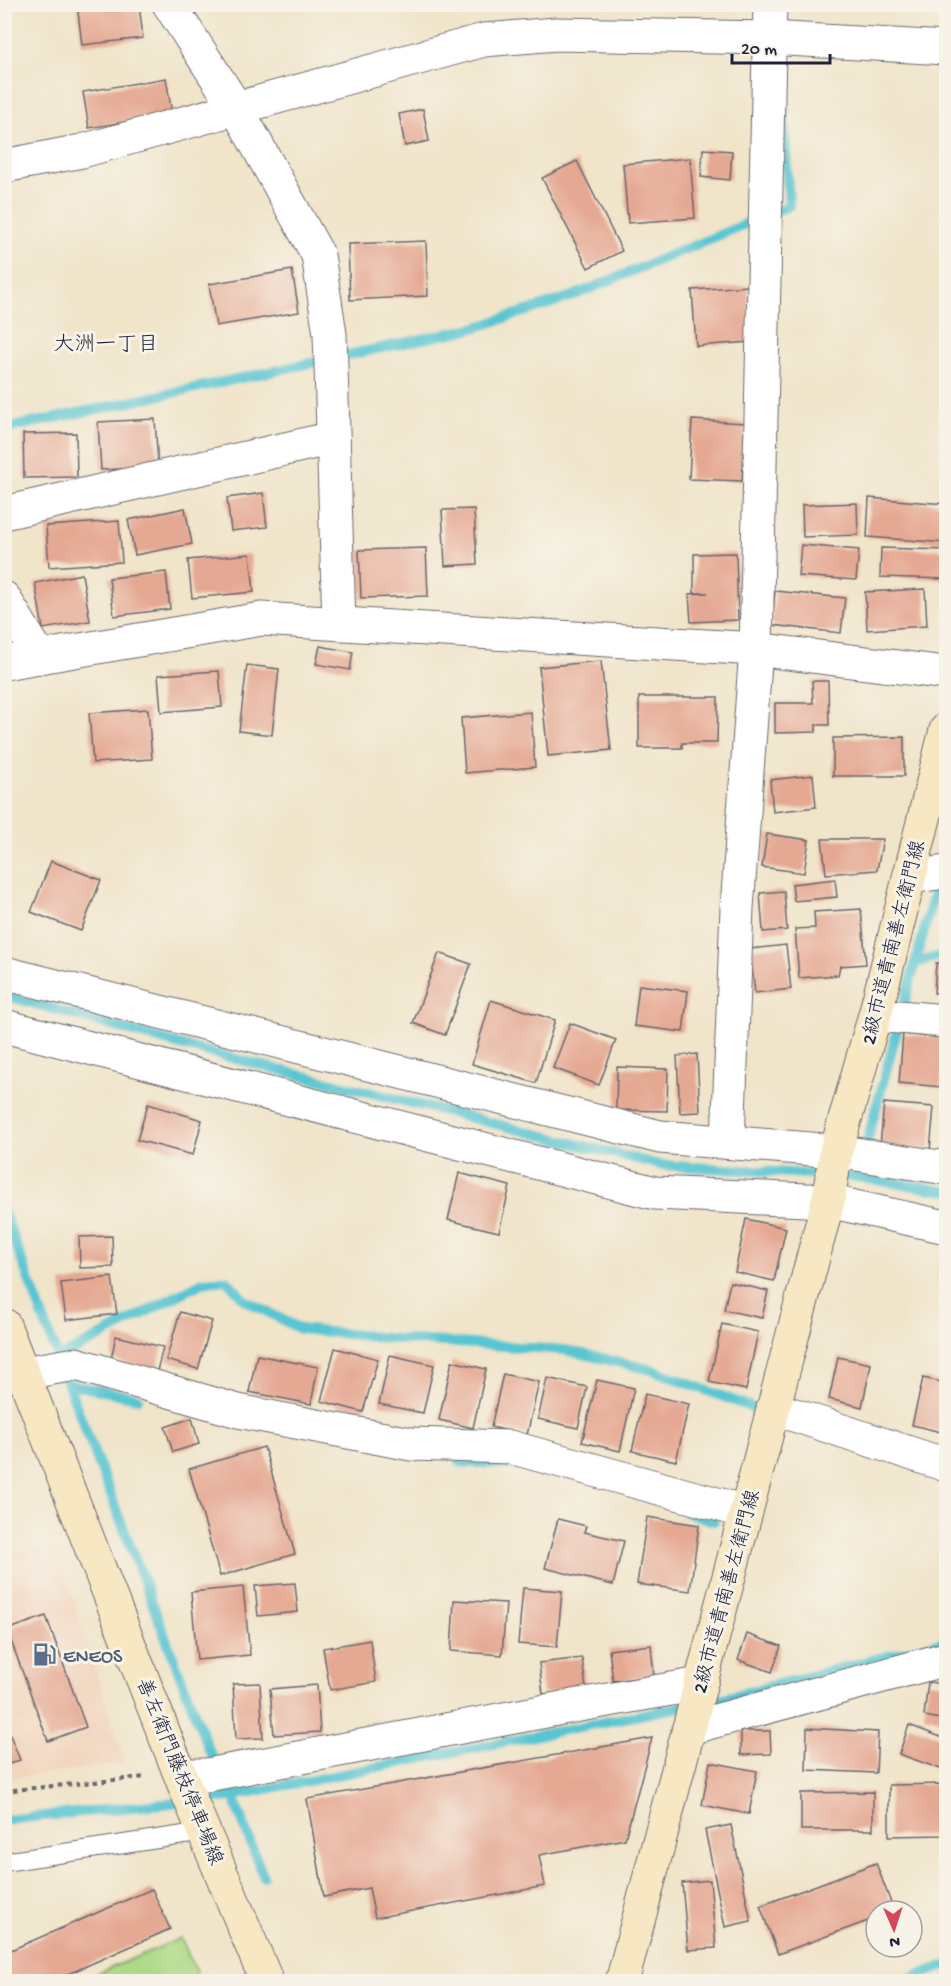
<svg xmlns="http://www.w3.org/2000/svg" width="951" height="1986" font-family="'Gochi Hand','Klee One',sans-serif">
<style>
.built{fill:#f2d5be}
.green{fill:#adda86;stroke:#687e60;stroke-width:1.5}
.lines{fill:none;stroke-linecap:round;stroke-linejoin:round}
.stream{stroke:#59c5d2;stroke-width:10}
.building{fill:#e5a892}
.lane-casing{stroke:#6a666d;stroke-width:20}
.street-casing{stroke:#6a666d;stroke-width:35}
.secondary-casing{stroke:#6a666d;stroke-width:35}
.path{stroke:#6a666d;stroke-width:4;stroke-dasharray:4.5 4.5;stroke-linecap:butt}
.lane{stroke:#fff;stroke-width:18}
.street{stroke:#fff;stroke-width:33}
.secondary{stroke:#f7e8c3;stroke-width:33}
.labels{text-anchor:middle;stroke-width:6;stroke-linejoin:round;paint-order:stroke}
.street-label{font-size:20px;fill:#22223b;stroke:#f7f3e8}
.service-label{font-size:20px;fill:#4e5e75;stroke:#f7f3e8;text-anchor:start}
.neighbourhood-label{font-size:21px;fill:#22223b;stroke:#f7f3e8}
</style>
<rect width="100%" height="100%" fill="#f7f3e8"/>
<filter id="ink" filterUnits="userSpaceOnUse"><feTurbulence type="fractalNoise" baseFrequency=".0167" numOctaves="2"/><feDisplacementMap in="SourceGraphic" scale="12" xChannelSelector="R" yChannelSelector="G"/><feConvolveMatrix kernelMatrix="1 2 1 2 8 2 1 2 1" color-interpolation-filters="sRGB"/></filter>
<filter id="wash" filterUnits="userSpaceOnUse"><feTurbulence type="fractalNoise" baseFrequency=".008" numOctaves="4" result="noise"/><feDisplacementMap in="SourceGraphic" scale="24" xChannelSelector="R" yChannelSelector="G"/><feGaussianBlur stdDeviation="1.35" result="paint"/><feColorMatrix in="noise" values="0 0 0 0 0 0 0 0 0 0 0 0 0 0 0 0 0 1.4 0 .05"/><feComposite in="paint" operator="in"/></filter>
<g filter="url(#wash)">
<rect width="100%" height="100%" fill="#f0e4c9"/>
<path class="built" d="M57,1547L125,1763L5,1779L4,1552Z"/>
<path class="green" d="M181,1938L200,1981H80Z"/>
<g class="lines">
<g class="stream">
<path d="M4,429L474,328L570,297L789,206L783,102"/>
<path d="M916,963L946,954"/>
<path d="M4,995L172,1043L660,1165L858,1177L946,1191"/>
<path d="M864,1153L946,849"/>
<path d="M4,1213L68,1384L138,1398"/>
<path d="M65,1355L203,1282L227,1280L245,1300L300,1329L397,1339L565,1350L653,1370L769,1414"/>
<path d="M68,1384L208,1748L233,1796L263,1876"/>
<path d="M459,1462L521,1465"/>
<path d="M686,1512L714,1521"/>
<path d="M4,1820L222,1798L720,1699L946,1641"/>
<path d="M901,1982L946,1965"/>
</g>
</g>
<g id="blocks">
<g class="building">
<path d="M77,4H139L143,38L82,45Z"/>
<path d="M166,78L172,114L89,128L83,92Z"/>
<path d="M423,109L429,141L405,146L399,114Z"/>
<path d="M703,149L732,151L730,180L701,177Z"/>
<path d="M690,158L695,218L628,223L623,164Z"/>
<path d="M577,161L622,251L588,268L542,178Z"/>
<path d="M426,241L428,296L350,300L348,244Z"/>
<path d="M292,270L299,312L216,326L209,284Z"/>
<path d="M748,286L751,342L696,346L692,290Z"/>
<path d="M155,419L158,467L101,470L98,422Z"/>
<path d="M692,420L745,423L742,481L689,479Z"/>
<path d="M76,433L77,477L24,478L23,434Z"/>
<path d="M263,493L267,527L231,531L227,498Z"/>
<path d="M869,498L946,504V543L867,537Z"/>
<path d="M857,503L858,535L803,537L802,505Z"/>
<path d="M185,508L192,544L135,555L128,520Z"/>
<path d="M474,509L477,564L445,566L442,510Z"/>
<path d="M119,521L122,562L49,567L46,526Z"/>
<path d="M801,545L859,550L856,580L798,576Z"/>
<path d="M426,548L428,596L361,598L359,550Z"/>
<path d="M881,548L946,550V579L880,577Z"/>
<path d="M736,553L738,620L691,622L689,594L708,593H694V554Z"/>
<path d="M250,554L254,592L192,598L188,560Z"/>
<path d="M166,572L170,609L114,616L109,578Z"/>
<path d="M82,574L90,621L43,629L35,583Z"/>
<path d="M925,589L927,626L867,630L865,592Z"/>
<path d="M775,591L845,598L841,633L772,625Z"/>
<path d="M320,646L353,652L350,670L316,664Z"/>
<path d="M601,661L611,750L548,756L539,667Z"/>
<path d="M247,665L279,669L272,735L239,731Z"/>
<path d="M219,671L222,707L161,712L158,675Z"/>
<path d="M812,681H828L829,725H816V732L775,733V703H813Z"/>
<path d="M639,697H718L717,743H682V748H639Z"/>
<path d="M148,709L152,759L93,763L89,713Z"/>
<path d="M531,712L535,767L465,773L461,718Z"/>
<path d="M904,737V776H833V738Z"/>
<path d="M813,775L816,807L773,812L770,780Z"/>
<path d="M767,834L809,840L804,873L762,867Z"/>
<path d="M822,839H883L877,870L826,874Z"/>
<path d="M51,861L101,880L81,931L31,912Z"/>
<path d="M835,879L837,897L794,901L792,884Z"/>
<path d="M784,891L787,930L763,932L760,893Z"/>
<path d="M861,909L866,964L840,966L838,975L799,978L795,929L815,928L814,912Z"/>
<path d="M786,945L791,989L755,993L750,949Z"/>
<path d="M439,953L471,964L445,1035L413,1023Z"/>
<path d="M936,963L946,964V993H934Z"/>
<path d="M639,985L688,991L683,1032L634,1026Z"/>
<path d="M491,1000L555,1020L536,1083L472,1064Z"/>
<path d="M570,1023L616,1040L599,1085L553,1068Z"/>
<path d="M903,1034L945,1038L941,1087L899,1083Z"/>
<path d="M697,1054L700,1112L680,1113L677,1056Z"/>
<path d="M617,1067L668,1069L667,1111L616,1110Z"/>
<path d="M884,1103L934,1107L930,1150L880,1146Z"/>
<path d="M148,1104L202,1120L193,1155L137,1140Z"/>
<path d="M459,1173L510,1186L499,1232L448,1220Z"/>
<path d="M746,1219L786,1228L774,1281L735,1272Z"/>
<path d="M112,1236L113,1267L80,1268L79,1237Z"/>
<path d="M112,1277L117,1314L66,1320L61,1283Z"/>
<path d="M730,1282L768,1291L762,1318L724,1310Z"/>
<path d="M180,1312L212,1321L198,1369L166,1360Z"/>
<path d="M722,1324L758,1332L746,1390L709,1382Z"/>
<path d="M116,1336L163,1347L157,1371L111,1359Z"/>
<path d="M335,1348L378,1359L363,1412L321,1401Z"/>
<path d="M257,1355L318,1367L311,1404L249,1392Z"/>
<path d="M390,1355L434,1365L423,1413L379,1404Z"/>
<path d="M838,1357L871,1364L862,1407L829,1399Z"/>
<path d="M452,1361L486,1369L473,1428L439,1420Z"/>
<path d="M503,1374L539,1382L527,1435L491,1427Z"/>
<path d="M547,1378L587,1387L578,1428L538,1419Z"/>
<path d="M923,1378L946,1383V1406L941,1432L912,1425Z"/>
<path d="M597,1380L634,1388L620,1451L582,1442Z"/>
<path d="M645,1394L689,1404L676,1461L632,1451Z"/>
<path d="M192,1418L199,1444L173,1452L165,1427Z"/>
<path d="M264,1447L295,1554L220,1576L189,1469Z"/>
<path d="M647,1517L699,1525L690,1591L637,1584Z"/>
<path d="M558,1519L586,1526L584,1532L624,1541L613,1585L545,1568Z"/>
<path d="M295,1583L298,1612L258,1616L255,1586Z"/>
<path d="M243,1587L250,1655L197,1660L191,1592Z"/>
<path d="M523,1588L562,1591L557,1647L518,1644Z"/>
<path d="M454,1600L506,1603L502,1655L451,1651Z"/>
<path d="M46,1616L86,1727L48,1741L7,1630Z"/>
<path d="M747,1634L781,1646L772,1672L738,1660Z"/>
<path d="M370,1640L376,1682L330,1690L323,1648Z"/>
<path d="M651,1645L654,1676L613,1681L609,1650Z"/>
<path d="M582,1658L586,1689L543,1694L539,1663Z"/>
<path d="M928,1682L946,1684V1720L924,1716Z"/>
<path d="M260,1683L263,1738L236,1739L233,1684Z"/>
<path d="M317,1685L320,1732L274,1735L270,1689Z"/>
<path d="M4,1720L20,1760L4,1766Z"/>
<path d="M909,1725L946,1739V1771L899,1754Z"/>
<path d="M807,1728L878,1732L876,1773L806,1770Z"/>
<path d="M741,1731H770L771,1754L741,1755Z"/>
<path d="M652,1738L625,1839L539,1855L545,1886L375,1918L369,1888L324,1897L307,1799Z"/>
<path d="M710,1762L757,1771L749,1814L702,1805Z"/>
<path d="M946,1784V1835L889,1836V1785Z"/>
<path d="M873,1792V1830H801V1793Z"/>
<path d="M731,1825L751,1921L725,1927L705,1830Z"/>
<path d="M876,1863L894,1911H876V1918L778,1954L760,1906Z"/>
<path d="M710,1880L716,1948L688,1950L682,1883Z"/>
<path d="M152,1889L170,1929L50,1982H4V1953Z"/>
</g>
</g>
</g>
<g filter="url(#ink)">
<use href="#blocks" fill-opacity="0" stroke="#6a666d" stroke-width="1.5"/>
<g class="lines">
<defs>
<path id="lane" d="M4,1862L204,1832"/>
<g id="street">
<path d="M169,4L237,109L318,255L330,334L339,624"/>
<path d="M4,166L82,151L484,40L556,34L769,38L946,48"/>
<path d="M4,513L333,438"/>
<path d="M4,598L40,657"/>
<path d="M4,663L261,619L756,649L946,673"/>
<path d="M909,877L946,872"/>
<path d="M4,973L660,1137L836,1151L946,1168"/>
<path d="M875,1015L946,1021"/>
<path d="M4,1026L655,1193L828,1201L946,1227"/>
<path d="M728,1142L737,908L756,649L770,4"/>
<path d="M23,1373L76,1364L238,1411L411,1444L510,1447L746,1512"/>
<path d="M773,1408L946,1465"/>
<path d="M689,1728L946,1659"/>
<path d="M181,1775H207L562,1708L700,1684"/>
</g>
<g id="secondary">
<path d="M4,1325L183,1782L267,1982"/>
<path d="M622,1982L828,1201L836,1151L875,1015L946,730"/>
</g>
</defs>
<use href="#lane" class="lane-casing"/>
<use href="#street" class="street-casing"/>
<use href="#secondary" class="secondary-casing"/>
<path class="path" d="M4,1791L145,1777"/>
<use href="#lane" class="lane"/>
<use href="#street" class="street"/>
<use href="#secondary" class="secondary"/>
</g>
</g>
<defs>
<symbol id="fuel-bare" viewBox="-9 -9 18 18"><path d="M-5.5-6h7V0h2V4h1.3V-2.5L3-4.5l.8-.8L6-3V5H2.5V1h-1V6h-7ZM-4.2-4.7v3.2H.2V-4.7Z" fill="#5c6f8a" stroke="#f7f3e8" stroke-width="2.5" paint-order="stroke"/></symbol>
</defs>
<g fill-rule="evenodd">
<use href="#fuel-bare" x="28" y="1638" width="33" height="33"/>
</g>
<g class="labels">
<g class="street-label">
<text transform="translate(892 942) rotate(-76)" y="7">2級市道青南善左衛門線</text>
<text transform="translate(725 1591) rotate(-75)" y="7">2級市道青南善左衛門線</text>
<text transform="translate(181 1771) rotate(68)" y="7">善左衛門藤枝停車場線</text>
</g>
<g class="service-label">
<text x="63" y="1662">ENEOS</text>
</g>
<g class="neighbourhood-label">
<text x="106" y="350">大洲一丁目</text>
</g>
</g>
<rect width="951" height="1986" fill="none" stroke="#f7f3e8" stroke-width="24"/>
<g transform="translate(894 1929) rotate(177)"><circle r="28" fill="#f7f3e8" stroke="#a29fa3" stroke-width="1.5"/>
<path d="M0-4.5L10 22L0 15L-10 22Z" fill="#d1495b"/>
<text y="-9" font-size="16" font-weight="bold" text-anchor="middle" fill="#22223b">N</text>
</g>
<path d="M732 54v9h98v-9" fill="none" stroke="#22223b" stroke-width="3"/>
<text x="741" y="54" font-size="18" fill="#22223b" stroke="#f7f3e8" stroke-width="4.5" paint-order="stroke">20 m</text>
</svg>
